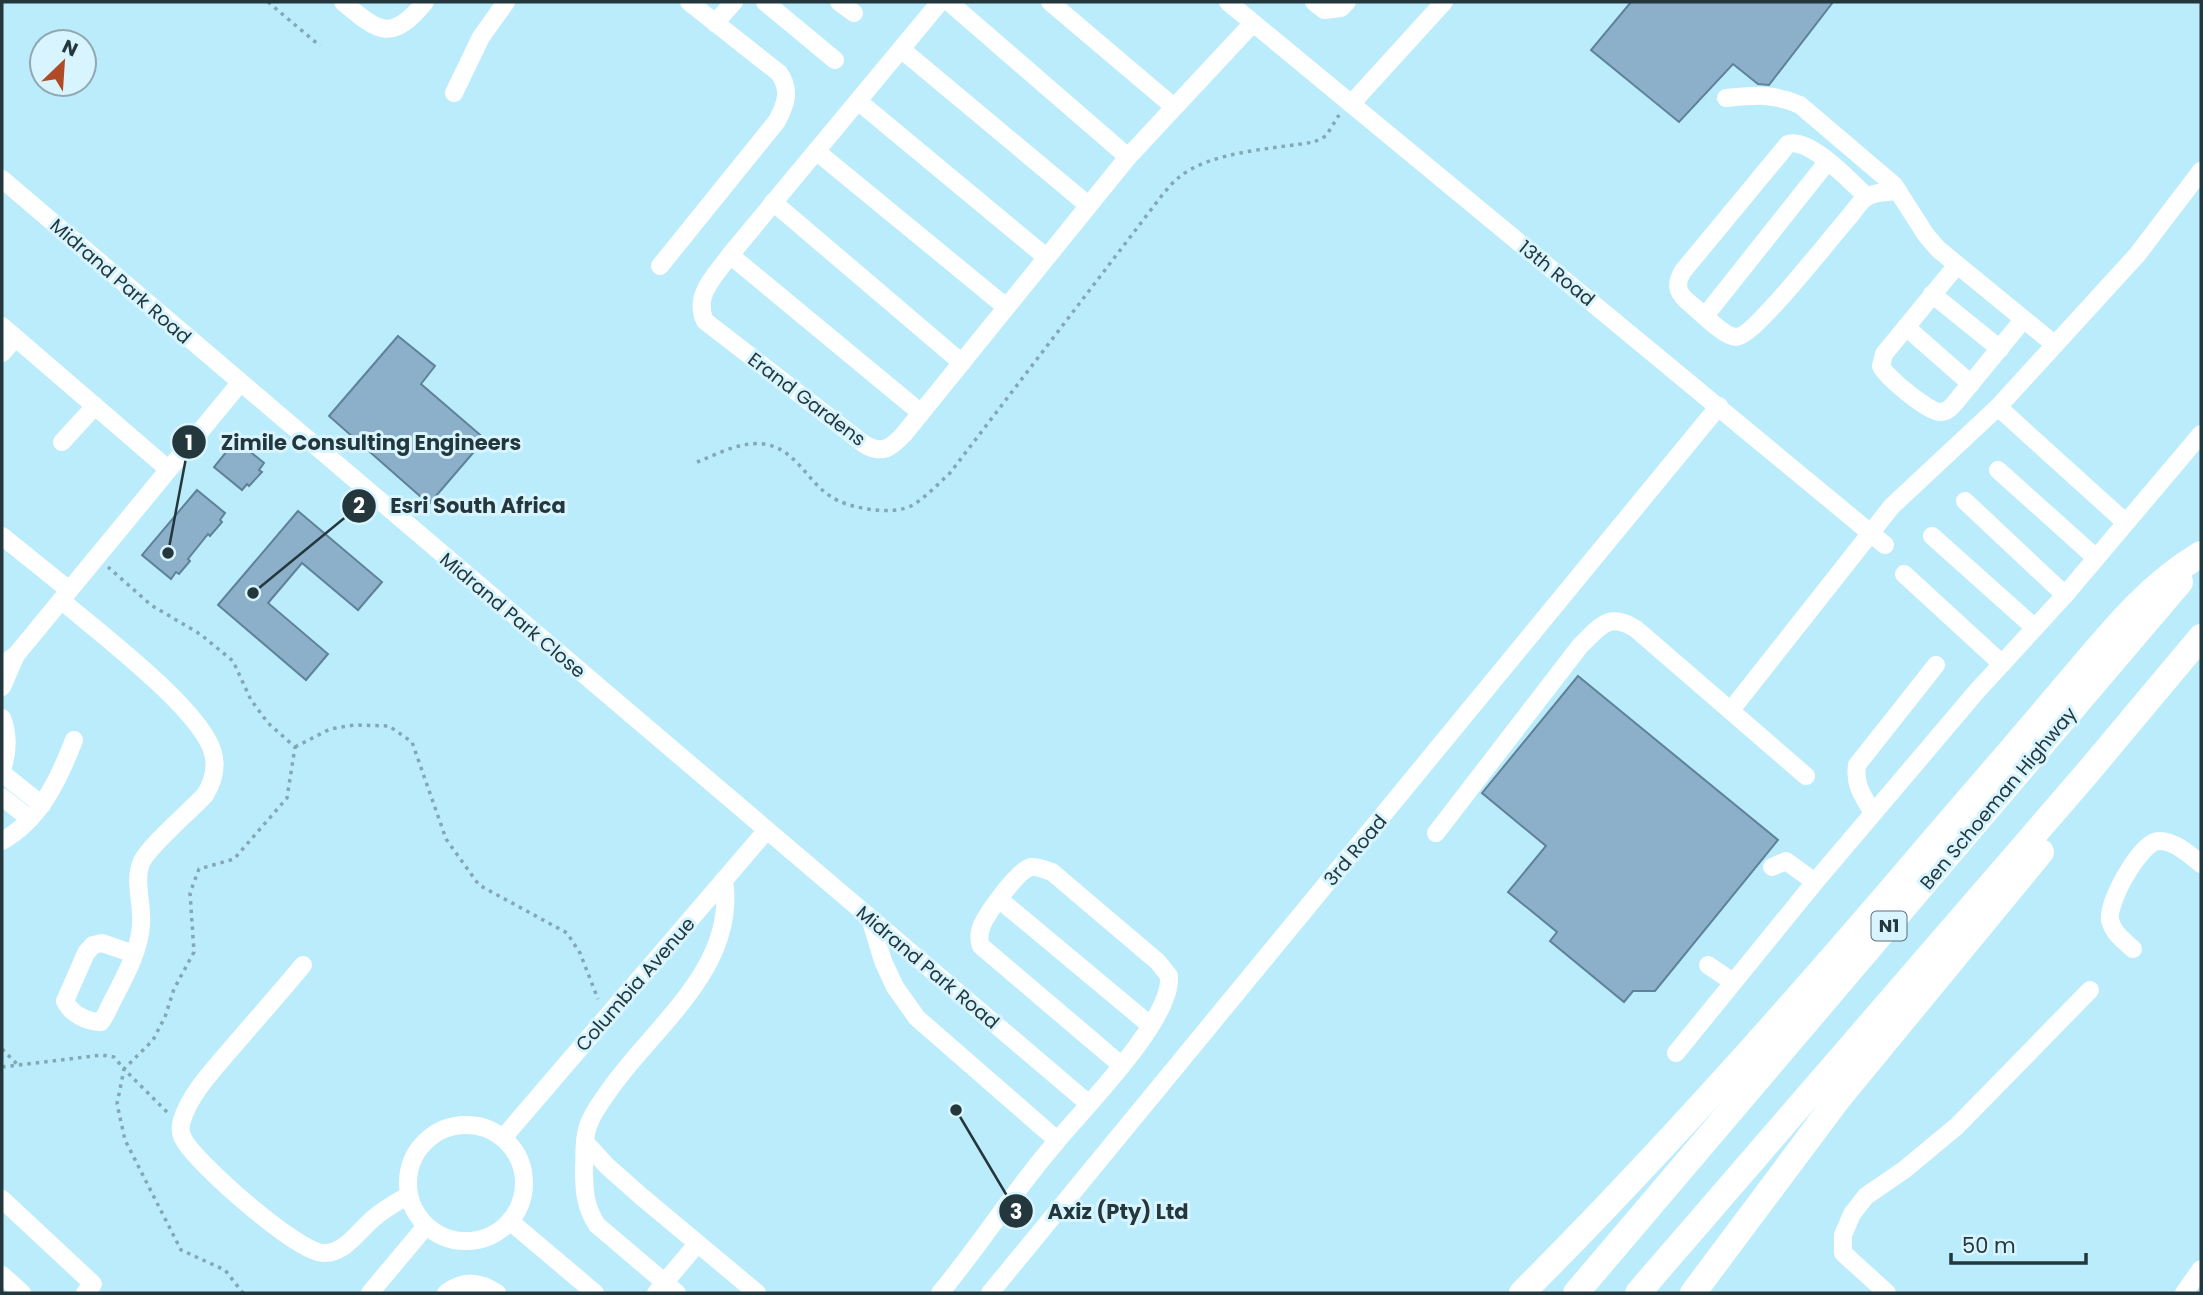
<svg xmlns="http://www.w3.org/2000/svg" width="2203" height="1295" font-family="Poppins,sans-serif">
<style>
.building{fill:#8cb0ca;stroke:#5e829a;stroke-width:2}
.lines{fill:none;stroke-linecap:round;stroke-linejoin:round}
.path{stroke:#82a8b3;stroke-width:3.5;stroke-dasharray:3.5 5;stroke-linecap:butt}
.minor{stroke:#fff;stroke-width:18}
.highway{stroke:#fff;stroke-width:26}
.labels{text-anchor:middle;stroke-width:6;stroke-linejoin:round;paint-order:stroke}
.shield{fill:#d8f5ff;stroke:#597077;stroke-width:2}
.shield-label{font-size:18px;font-weight:bold;fill:#23373d}
.street-label{font-size:19px;fill:#23373d;stroke:#d8f5ff}
.leader{fill:none;stroke:#23373d;stroke-width:2.5}
.callout-dot{fill:#23373d;stroke:#d8f5ff;stroke-width:2.5}
.mark-label{font-size:21px;text-anchor:middle;font-weight:bold;fill:#fff}
.callout-label{font-size:21px;text-anchor:middle;font-weight:bold;fill:#23373d;stroke:#d8f5ff;stroke-width:6;stroke-linejoin:round;paint-order:stroke}
</style>
<rect width="100%" height="100%" fill="#bbecfb"/>
<g class="building">
<path d="M1631,2H1833L1769,85L1758,84L1733,64L1679,122L1591,50Z"/>
<path d="M398,336L435,366L421,384L485,439L429,504L329,416Z"/>
<path d="M236,440L264,463L259,470L262,472L249,486L247,484L242,490L214,467Z"/>
<path d="M197,490L225,513L220,520L222,522L210,536L208,534L188,559L190,561L179,574L176,572L171,579L142,555Z"/>
<path d="M298,511L382,582L358,610L302,563L268,603L328,654L306,680L218,605Z"/>
<path d="M1578,676L1778,840L1655,991H1633L1624,1002L1550,941L1557,932L1508,892L1546,846L1482,793Z"/>
</g>
<g class="lines">
<g class="path">
<path d="M268,2L320,46"/>
<path d="M697,462C718,454 740,441 764,444C796,449 806,480 830,496C848,509 894,516 913,505C927,496 938,484 950,473L1163,194C1168,188 1173,182 1178,178C1210,151 1273,149 1314,142L1326,136L1339,115"/>
<path d="M295,747L330,729L354,725L389,726L412,742L446,839L479,885L567,933L580,953L598,999"/>
<path d="M2,1049L17,1064"/>
<path d="M2,1067L102,1055L114,1057L124,1069L153,1040L165,1017L174,989L194,952L190,893L199,869L234,859L287,798L295,747L268,723L251,700L233,661L200,634L151,605L108,567"/>
<path d="M167,1112L124,1069L117,1104L125,1140L181,1250L225,1270L243,1293"/>
</g>
<g class="minor">
<path d="M343,2C379,32 391,43 425,2"/>
<path d="M765,2L835,60"/>
<path d="M839,2L854,13"/>
<path d="M940,2L730,255C715,276 693,295 705,321L864,444C882,455 891,448 904,434L1128,157L1253,23"/>
<path d="M949,2L1128,157"/>
<path d="M1050,2L1174,107"/>
<path d="M1228,2L1885,545"/>
<path d="M1314,2L1324,10L1341,8L1347,2"/>
<path d="M715,23L734,2"/>
<path d="M901,49L1088,205"/>
<path d="M454,93L481,37L506,2"/>
<path d="M1726,98C1756,95 1772,93 1800,105L1894,185L1926,235L1938,249L2054,344"/>
<path d="M858,101L1046,257"/>
<path d="M1351,104L1444,2"/>
<path d="M816,151L1006,307"/>
<path d="M2,179L1089,1104"/>
<path d="M1867,197C1851,182 1810,137 1788,144L1683,271C1673,287 1679,295 1693,306C1702,314 1725,337 1736,337C1754,337 1832,236 1849,217C1854,211 1860,201 1867,197C1874,192 1889,192 1898,191"/>
<path d="M773,202L962,363"/>
<path d="M730,255L921,413"/>
<path d="M1957,265L1884,354L1881,366C1885,376 1929,413 1941,412C1947,412 1950,408 1954,404L2023,320"/>
<path d="M660,266L777,121C786,104 791,90 779,73L689,2"/>
<path d="M1932,294L2000,349"/>
<path d="M1705,316L1828,161"/>
<path d="M2,326L168,469"/>
<path d="M1906,327L1971,384"/>
<path d="M2,353L15,338"/>
<path d="M1998,407L2125,522"/>
<path d="M62,442L95,406"/>
<path d="M1998,470L2095,557"/>
<path d="M1965,501L2065,595"/>
<path d="M2,536L69,590"/>
<path d="M1932,536L2035,628"/>
<path d="M1904,574L2002,664"/>
<path d="M61,600C97,631 202,710 213,753C217,768 213,782 205,795C190,811 151,844 142,861C133,880 143,904 141,925C139,956 119,986 106,1014L101,1022C87,1022 71,1014 65,1001L86,953L93,945L102,943L134,954"/>
<path d="M2,665L16,655L240,383"/>
<path d="M2,687L16,655"/>
<path d="M1731,710L1892,506L1998,407L2137,255L2201,171"/>
<path d="M2,718C9,736 8,752 2,770"/>
<path d="M2,773L42,805"/>
<path d="M2,797L30,819"/>
<path d="M1873,813C1863,796 1854,785 1857,765L1936,665"/>
<path d="M1436,833L1580,646C1600,627 1608,611 1636,629L1806,776"/>
<path d="M2,841C40,820 59,779 74,740"/>
<path d="M1772,867L1786,861L1815,882"/>
<path d="M1000,900L1150,1025"/>
<path d="M870,918L883,961L895,987L917,1018L1057,1140"/>
<path d="M2133,949C2123,940 2113,933 2110,920C2107,902 2141,841 2159,841C2175,841 2190,855 2201,864"/>
<path d="M303,965C279,994 254,1022 230,1050C213,1070 190,1094 182,1120C180,1127 180,1134 184,1140C197,1164 297,1252 323,1253C345,1254 358,1231 374,1218C384,1209 397,1202 409,1195"/>
<path d="M1708,965L1733,982"/>
<path d="M1676,1053L1815,882L1977,691L2065,595L2201,434"/>
<circle cx="466" cy="1183" r="58"/>
<path d="M503,1138L766,831"/>
<path d="M585,1142L607,1166L642,1197L757,1293"/>
<path d="M2,1199L93,1284L85,1293"/>
<path d="M511,1222L595,1293"/>
<path d="M2,1275L22,1293"/>
<path d="M370,1293L426,1226"/>
<path d="M446,1293C464,1280 479,1281 497,1293"/>
<path d="M656,1293L697,1244"/>
<path d="M677,1293L597,1225C585,1207 584,1190 584,1169C585,1155 583,1140 588,1126C593,1111 604,1098 613,1085C658,1023 737,966 724,880"/>
<path d="M940,1293C981,1244 1015,1189 1057,1141C1085,1107 1173,1019 1169,976L1158,962L1052,872C1045,870 1038,866 1031,867C1018,870 988,912 982,925C979,933 978,939 981,946L1121,1065"/>
<path d="M990,1293L1719,406"/>
<path d="M1887,1293L1843,1253V1235L1852,1214L1866,1196L1904,1170L1957,1126L2090,990"/>
<path d="M2184,1293L2201,1269"/>
</g>
<g class="highway">
<path d="M1522,1293C1667,1148 1805,992 1938,835C1982,784 2026,733 2069,682C2110,634 2146,587 2201,554"/>
<path d="M1576,1293L2180,582"/>
<path d="M1638,1293L2088,772L2201,637"/>
<path d="M1693,1293L1838,1099L2041,852"/>
</g>
</g>
<g class="labels">
<rect class="shield" x="1871.5" y="911.5" width="35" height="29" rx="5"/>
<g class="shield-label">
<text x="1889" y="932">N1</text>
</g>
<g class="street-label">
<text transform="translate(1557 273) rotate(39)" y="7">13th Road</text>
<text transform="translate(121 281) rotate(41)" y="7">Midrand Park Road</text>
<text transform="translate(807 399) rotate(37)" y="7">Erand Gardens</text>
<text transform="translate(513 615) rotate(40)" y="7">Midrand Park Close</text>
<text transform="translate(1998 798) rotate(-50)" y="7">Ben Schoeman Highway</text>
<text transform="translate(1355 850) rotate(-50)" y="7">3rd Road</text>
<text transform="translate(928 967) rotate(40)" y="7">Midrand Park Road</text>
<text transform="translate(635 984) rotate(-49)" y="7">Columbia Avenue</text>
</g>
</g>
<path class="leader" d="M168 553L189 442M253 593L359 506M956 1110L1016 1211"/>
<g class="callout-dot">
<circle cx="168" cy="553" r="7"/>
<circle cx="253" cy="593" r="7"/>
<circle cx="956" cy="1110" r="7"/>
<circle cx="189" cy="442" r="18"/>
<circle cx="359" cy="506" r="18"/>
<circle cx="1016" cy="1211" r="18"/>
</g>
<g class="mark-label">
<text x="189" y="450">1</text>
<text x="359" y="513">2</text>
<text x="1016" y="1219">3</text>
</g>
<g class="callout-label">
<text x="371" y="450">Zimile Consulting Engineers</text>
<text x="478" y="513">Esri South Africa</text>
<text x="1118" y="1219">Axiz (Pty) Ltd</text>
</g>
<rect width="2203" height="1295" fill="none" stroke="#23373d" stroke-width="7"/>
<g transform="translate(63 63) rotate(25)"><circle r="33" fill="#d8f5ff" stroke="#90a9b1" stroke-width="2"/>
<path d="M0-5L12 26L0 18L-12 26Z" fill="#b14a26"/>
<text y="-10" font-size="19" font-weight="bold" text-anchor="middle" fill="#23373d">N</text>
</g>
<path d="M1951 1253v10h135v-10" fill="none" stroke="#23373d" stroke-width="3.5"/>
<text x="1962" y="1253" font-size="21" fill="#23373d" stroke="#d8f5ff" stroke-width="5" paint-order="stroke">50 m</text>
</svg>
